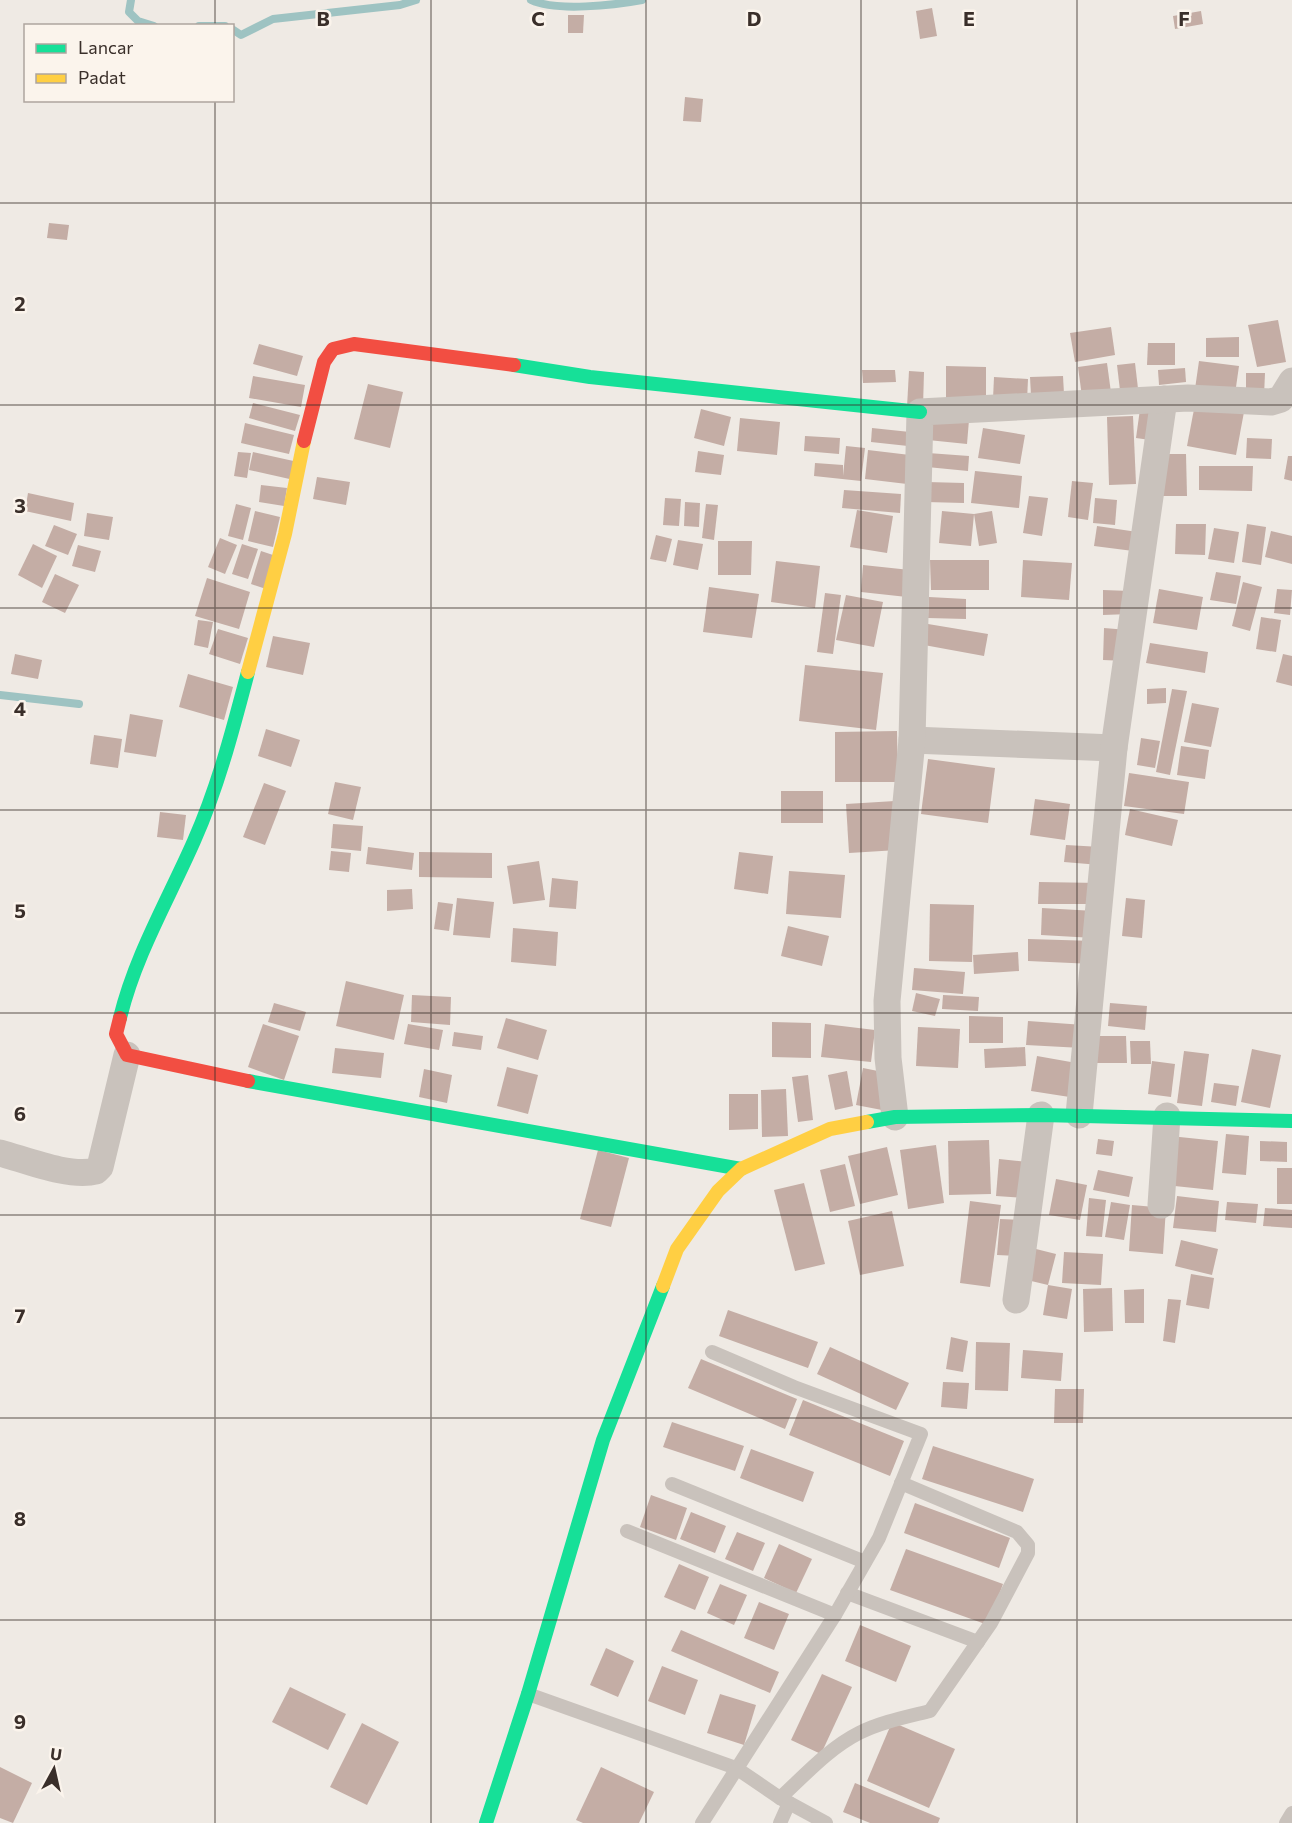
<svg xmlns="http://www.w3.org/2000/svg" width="1292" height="1823" font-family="Commissioner,sans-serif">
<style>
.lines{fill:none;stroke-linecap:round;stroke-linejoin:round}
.stream{stroke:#9ec3c2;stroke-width:8}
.building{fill:#c4ada5}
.lane{stroke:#c9c2bc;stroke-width:14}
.street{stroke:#c9c2bc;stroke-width:27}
.fast{stroke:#16e098;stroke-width:14}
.slow{stroke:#ffcf43;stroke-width:14}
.jam{stroke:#f24e42;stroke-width:14}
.grid{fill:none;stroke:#3a2f2a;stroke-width:1.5;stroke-opacity:0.55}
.grid-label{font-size:20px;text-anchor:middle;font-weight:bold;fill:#3a2f2a;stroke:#fbf4ec;stroke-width:5;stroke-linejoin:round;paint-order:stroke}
</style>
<rect width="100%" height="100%" fill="#efeae4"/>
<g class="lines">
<g class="stream">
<path d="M131,0L129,12L138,21L154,26"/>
<path d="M531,0C556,12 615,5 642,0"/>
<path d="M199,26H225"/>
<path d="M232,29L241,35L273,19L400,5L416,0"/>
<path d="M0,695L79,704"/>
</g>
</g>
<g class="building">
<path d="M932,8L937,36L920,39L916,11Z"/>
<path d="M1201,11L1203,24L1175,29L1173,16Z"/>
<path d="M568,15H584L583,33H568Z"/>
<path d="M685,97L703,99L701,122L683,121Z"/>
<path d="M49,223L69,225L67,240L47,238Z"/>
<path d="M1278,320L1286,362L1257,367L1248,325Z"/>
<path d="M1111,327L1115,355L1075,362L1070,333Z"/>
<path d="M1239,337V357H1206V338Z"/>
<path d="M1148,343H1175V365H1147Z"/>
<path d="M259,344L303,356L297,376L253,364Z"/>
<path d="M1199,361L1239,366L1235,394L1195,389Z"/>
<path d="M1107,363L1112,400L1083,404L1078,367Z"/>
<path d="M1135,363L1139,397L1121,399L1117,365Z"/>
<path d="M946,366L986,367V400H946Z"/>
<path d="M1185,368L1186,382L1159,385L1158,370Z"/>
<path d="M862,370H895L896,382L863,383Z"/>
<path d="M909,371L924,372L923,407H907Z"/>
<path d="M1246,373H1265L1264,396L1246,395Z"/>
<path d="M253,376L305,385L301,407L249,398Z"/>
<path d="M1063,376L1064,394L1031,395L1030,377Z"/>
<path d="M994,377L1028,379L1027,401L993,399Z"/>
<path d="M368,384L403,392L390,448L354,439Z"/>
<path d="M253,403L300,415L295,431L249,418Z"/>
<path d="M1195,404L1244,412L1236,455L1187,446Z"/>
<path d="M701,409L731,417L724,446L694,438Z"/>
<path d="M1140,409L1161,412L1157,441L1136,438Z"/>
<path d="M930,416L969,420L967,444L928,440Z"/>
<path d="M1133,416L1136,484L1109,485L1107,417Z"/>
<path d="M740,418L780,422L777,455L737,451Z"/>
<path d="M245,423L294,435L289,454L241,443Z"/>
<path d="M872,428L910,432L908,446L871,442Z"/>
<path d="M983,428L1025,435L1020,464L978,458Z"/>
<path d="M805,436L840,438L839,454L804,451Z"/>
<path d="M1247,438L1272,439L1271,459L1246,458Z"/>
<path d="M846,446L865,448L861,481L814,476L815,463L843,465V476Z"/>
<path d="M868,450L910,455L907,484L865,479Z"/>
<path d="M698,451L724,455L721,475L695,472Z"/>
<path d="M238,452L251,453L247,478L234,476Z"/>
<path d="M253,452L298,462L294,480L249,470Z"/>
<path d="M928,453L969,456L968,471L927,467Z"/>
<path d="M1158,454H1186L1187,496H1159Z"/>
<path d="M1288,456H1292V481L1284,479Z"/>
<path d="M1199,466H1253L1252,491L1199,490Z"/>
<path d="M975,471L1022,476L1019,508L971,503Z"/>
<path d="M317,477L350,482L346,505L313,499Z"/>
<path d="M1072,481L1093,483L1088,520L1068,517Z"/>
<path d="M927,482L964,483V503L926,502Z"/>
<path d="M261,485L287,488L284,506L259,502Z"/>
<path d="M844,490L901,494L900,513L842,508Z"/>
<path d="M28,493L74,503L71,521L25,511Z"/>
<path d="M1029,496L1048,498L1042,536L1023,533Z"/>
<path d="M665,498L681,499L679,526L663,525Z"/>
<path d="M1095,498L1117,500L1115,525L1093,523Z"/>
<path d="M685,502L700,503L699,527L684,526Z"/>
<path d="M236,504L251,508L243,540L228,536Z"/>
<path d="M706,504L718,505L714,540L702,538Z"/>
<path d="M857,510L893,516L887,553L850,547Z"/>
<path d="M255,511L280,517L273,547L248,541Z"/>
<path d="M942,511L974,514L992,511L997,543L979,546L974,514L971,546L939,543Z"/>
<path d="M87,513L113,517L109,540L84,536Z"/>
<path d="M1176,524H1206L1205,555L1175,554Z"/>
<path d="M1247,524L1266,527L1261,565L1242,562Z"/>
<path d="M54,525L77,534L68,555L45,546Z"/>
<path d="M1097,526L1144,533L1141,552L1094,546Z"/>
<path d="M1214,528L1239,532L1234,563L1208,559Z"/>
<path d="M1271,531L1292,536V564L1265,557Z"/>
<path d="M656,535L672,539L666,562L650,559Z"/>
<path d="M220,538L237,545L225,574L208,567Z"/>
<path d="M678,540L703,544L698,570L673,565Z"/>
<path d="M718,541H752L751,575H718Z"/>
<path d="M33,544L57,556L42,588L18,575Z"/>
<path d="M242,544L258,549L248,579L232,574Z"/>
<path d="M78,545L101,551L95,572L72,566Z"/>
<path d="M261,551L276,556L266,589L251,584Z"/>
<path d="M930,560H989V590H931Z"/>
<path d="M1023,560L1072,563L1069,600L1021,597Z"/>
<path d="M776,561L820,566L815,608L771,602Z"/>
<path d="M863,565L910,570L907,597L861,592Z"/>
<path d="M1216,572L1241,576L1236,604L1210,600Z"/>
<path d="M55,574L79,585L65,613L42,602Z"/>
<path d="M207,578L250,592L239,629L195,616Z"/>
<path d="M1243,582L1262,587L1250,631L1232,626Z"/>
<path d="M709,587L759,594L752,638L703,632Z"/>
<path d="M1159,589L1203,597L1197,630L1153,623Z"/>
<path d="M1277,589L1292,590L1290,615L1274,613Z"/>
<path d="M1103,590L1130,591V614L1103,615Z"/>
<path d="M825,593L841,595L833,654L817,652Z"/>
<path d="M846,595L883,602L874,647L836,640Z"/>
<path d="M929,597L966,599V619L928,618Z"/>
<path d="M1261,617L1281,620L1276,652L1256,649Z"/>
<path d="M198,620L213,622L208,648L194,645Z"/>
<path d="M928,624L988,634L984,656L924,645Z"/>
<path d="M1104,628L1128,630L1126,661L1103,660Z"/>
<path d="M218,629L248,638L240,664L209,654Z"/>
<path d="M273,636L310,643L303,675L266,667Z"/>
<path d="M1150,643L1208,652L1205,673L1146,663Z"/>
<path d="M15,654L42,660L38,679L11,674Z"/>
<path d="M1283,654L1292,656V686L1276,682Z"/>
<path d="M805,665L883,673L876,730L799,721Z"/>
<path d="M188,674L233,687L224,720L179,707Z"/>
<path d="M1166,688V703L1147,704V689Z"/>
<path d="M1172,689L1187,691L1170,775L1156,772Z"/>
<path d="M1192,703L1219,708L1211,747L1184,742Z"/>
<path d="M130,714L163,720L156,757L124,752Z"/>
<path d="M266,729L300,740L291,767L258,756Z"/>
<path d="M897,731L898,782H835V732Z"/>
<path d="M94,735L122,739L118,768L90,764Z"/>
<path d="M1141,738L1160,741L1155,768L1137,765Z"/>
<path d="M1181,746L1209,750L1205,779L1177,775Z"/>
<path d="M928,759L995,768L988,823L921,814Z"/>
<path d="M1129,773L1189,782L1184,814L1124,806Z"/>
<path d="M335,782L361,787L353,820L328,814Z"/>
<path d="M264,783L286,791L265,845L243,837Z"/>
<rect x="781" y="791" width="42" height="32"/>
<path d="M1035,799L1070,804L1065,840L1030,835Z"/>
<path d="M895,801L898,850L849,853L846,804Z"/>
<path d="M1130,809L1178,820L1172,846L1125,835Z"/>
<path d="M160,812L186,815L183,840L157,837Z"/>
<path d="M333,824L363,826L361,851L331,848Z"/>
<path d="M1066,845L1101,847L1100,865L1064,862Z"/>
<path d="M368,847L414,853L412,870L366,864Z"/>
<path d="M331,851L351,853L349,872L329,870Z"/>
<path d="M419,852L492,853V878L419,877Z"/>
<path d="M739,852L773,856L768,894L734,889Z"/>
<path d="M539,861L545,900L513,904L507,866Z"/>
<path d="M789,871L845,875L841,918L786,914Z"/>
<path d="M552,878L578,881L576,909L549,907Z"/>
<path d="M1039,882L1100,883L1098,904H1038Z"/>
<path d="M412,889L413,909L387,911V890Z"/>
<path d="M457,898L494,902L490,938L453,935Z"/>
<path d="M1126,898L1145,900L1142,938L1122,936Z"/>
<path d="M438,902L453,904L449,931L434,929Z"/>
<path d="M930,904L974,905L972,962L929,961Z"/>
<path d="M1042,908L1095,911L1094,938L1041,935Z"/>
<path d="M788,926L829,936L822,966L781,956Z"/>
<path d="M513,928L558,932L556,966L511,962Z"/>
<path d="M1028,939L1095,941L1093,964L1028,961Z"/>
<path d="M1018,952L1019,971L974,974L973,955Z"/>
<path d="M914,968L965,972L963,994L912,990Z"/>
<path d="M346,981L404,995L394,1040L336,1026Z"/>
<path d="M916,993L940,999L935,1016L912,1011Z"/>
<path d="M412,995L451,997L450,1025L411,1022Z"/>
<path d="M943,995L979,997L978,1011L942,1009Z"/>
<path d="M274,1003L306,1012L300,1031L268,1022Z"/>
<path d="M1110,1003L1147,1006L1145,1030L1108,1026Z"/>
<path d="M969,1016L1003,1017V1043H969Z"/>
<path d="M506,1018L547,1030L538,1060L497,1048Z"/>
<path d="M1028,1021L1084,1025L1082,1048L1026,1045Z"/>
<path d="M772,1022L811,1023V1058L772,1057Z"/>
<path d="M263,1024L299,1036L284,1080L248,1067Z"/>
<path d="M408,1024L443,1030L439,1050L404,1044Z"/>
<path d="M825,1024L875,1030L871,1062L821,1057Z"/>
<path d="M918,1027L960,1029L958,1068L916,1066Z"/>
<path d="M454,1032L483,1036L481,1050L452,1046Z"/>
<path d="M1096,1036H1126L1127,1063H1096Z"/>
<path d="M1130,1041H1150L1151,1064H1131Z"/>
<path d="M1025,1047L1026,1066L985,1068L984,1049Z"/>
<path d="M335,1048L384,1053L381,1078L332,1073Z"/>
<path d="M1252,1049L1281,1055L1270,1108L1241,1102Z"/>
<path d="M1184,1051L1209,1054L1202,1106L1177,1103Z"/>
<path d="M1037,1056L1082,1064L1076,1098L1031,1091Z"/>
<path d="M1152,1061L1175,1064L1171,1097L1148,1094Z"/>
<path d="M507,1067L538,1075L528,1114L497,1106Z"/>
<path d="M863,1068L888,1073L882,1110L856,1105Z"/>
<path d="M424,1069L452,1075L447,1103L419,1097Z"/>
<path d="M847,1071L853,1106L835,1110L828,1075Z"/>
<path d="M808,1075L813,1120L798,1122L792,1077Z"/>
<path d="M1214,1083L1239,1086L1236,1106L1211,1102Z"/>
<path d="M786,1089L788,1136L762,1137L761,1090Z"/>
<path d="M729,1094H758V1129L729,1130Z"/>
<path d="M1226,1134L1249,1136L1246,1175L1222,1173Z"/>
<path d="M1170,1136L1218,1141L1213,1190L1165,1185Z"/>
<path d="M1098,1139L1114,1141L1112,1156L1096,1154Z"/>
<path d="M989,1140L991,1194L949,1195L948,1141Z"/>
<path d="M1260,1141L1287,1142V1162L1260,1161Z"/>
<path d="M936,1145L944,1203L908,1209L900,1150Z"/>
<path d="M887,1147L898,1195L860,1204L848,1156Z"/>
<path d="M598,1150L629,1158L611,1227L580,1219Z"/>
<path d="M999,1159L1028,1162L1025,1198L996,1196Z"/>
<path d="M845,1164L855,1206L830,1212L820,1170Z"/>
<rect x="1277" y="1168" width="15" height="36"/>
<path d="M1098,1170L1133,1177L1129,1197L1093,1190Z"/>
<path d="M1056,1179L1087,1185L1080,1220L1049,1215Z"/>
<path d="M804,1183L825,1264L795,1271L774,1190Z"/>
<path d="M1177,1196L1219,1201L1216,1232L1173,1228Z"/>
<path d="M1089,1198L1106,1200L1102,1237L1086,1236Z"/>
<path d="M970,1201L1001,1205L990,1287L960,1283Z"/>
<path d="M1111,1202L1130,1205L1124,1240L1105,1237Z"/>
<path d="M1227,1202L1258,1204L1256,1223L1225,1220Z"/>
<path d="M1132,1205L1166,1208L1163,1254L1129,1251Z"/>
<path d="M1265,1208L1292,1210V1228L1263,1226Z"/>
<path d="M892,1211L904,1266L860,1275L848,1221Z"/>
<path d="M1000,1219L1021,1220L1018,1256L997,1255Z"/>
<path d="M1181,1240L1218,1249L1212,1275L1175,1266Z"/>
<path d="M1036,1249L1056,1254L1048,1285L1027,1280Z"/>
<path d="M1064,1252L1103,1254L1101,1285L1062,1283Z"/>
<path d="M1191,1274L1214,1278L1209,1309L1186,1305Z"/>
<path d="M1048,1285L1072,1289L1067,1319L1043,1315Z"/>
<path d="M1112,1288L1113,1331L1084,1332L1083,1289Z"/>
<path d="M1144,1289V1323H1125L1124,1290Z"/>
<path d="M1168,1299L1181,1300L1175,1343L1163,1341Z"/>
<path d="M728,1310L818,1342L808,1368L719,1336Z"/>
<path d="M951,1337L968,1341L963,1372L946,1369Z"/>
<path d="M976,1342L1010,1343L1008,1391L975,1390Z"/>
<path d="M830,1347L909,1383L896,1410L817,1374Z"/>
<path d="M1023,1350L1063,1353L1061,1381L1021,1378Z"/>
<path d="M701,1359L797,1399L785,1429L688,1388Z"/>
<path d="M943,1382L969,1383L967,1409L941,1407Z"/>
<path d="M1055,1389H1084L1083,1423H1054Z"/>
<path d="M803,1400L904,1441L890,1476L789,1435Z"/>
<path d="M672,1422L744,1446L735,1471L663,1447Z"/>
<path d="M933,1446L1034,1479L1023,1512L922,1479Z"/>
<path d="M751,1449L814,1472L803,1502L740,1478Z"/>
<path d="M651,1495L687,1508L676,1540L640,1527Z"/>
<path d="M915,1503L1010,1538L999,1568L904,1533Z"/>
<path d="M691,1512L726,1526L715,1553L680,1539Z"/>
<path d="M737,1532L765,1543L753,1571L725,1559Z"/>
<path d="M779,1544L812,1559L796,1593L764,1578Z"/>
<path d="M906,1549L1003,1584L988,1625L890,1590Z"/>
<path d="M679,1564L709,1577L695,1610L664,1597Z"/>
<path d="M720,1584L747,1595L734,1625L707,1613Z"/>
<path d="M759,1602L789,1614L774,1650L744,1638Z"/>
<path d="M860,1625L911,1646L896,1682L845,1661Z"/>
<path d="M681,1630L779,1672L770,1693L671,1651Z"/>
<path d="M606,1648L634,1661L618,1697L590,1685Z"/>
<path d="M662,1666L698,1680L685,1715L648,1701Z"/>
<path d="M822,1674L852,1687L821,1754L791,1740Z"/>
<path d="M290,1687L346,1714L328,1750L272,1722Z"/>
<path d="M720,1694L756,1705L744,1745L707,1733Z"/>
<path d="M892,1722L955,1749L929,1808L867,1781Z"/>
<path d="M362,1723L399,1742L367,1805L330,1787Z"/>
<path d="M0,1767L32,1783L13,1823L0,1818Z"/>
<path d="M601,1767L654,1792L639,1823H583L576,1820Z"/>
<path d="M855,1783L940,1818L938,1823H870L843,1812Z"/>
</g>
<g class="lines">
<g class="lane">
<path d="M672,1484L865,1562"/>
<path d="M627,1531L835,1615"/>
<path d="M847,1593L978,1642"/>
<path d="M528,1694L736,1768L780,1798L826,1823"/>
<path d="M780,1798C804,1776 829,1748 859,1733C881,1722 906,1717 930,1711L991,1623L1028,1553V1545L1017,1532L901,1483"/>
<path d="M702,1823L835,1615L879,1538L921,1434L794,1387L712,1352"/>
<path d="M780,1823L789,1803"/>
<path d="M1286,1823L1292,1813"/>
</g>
<g class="street">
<path d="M912,740L1114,748"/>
<path d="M1079,1115L1114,748L1164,399"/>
<path d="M895,1117L888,1058L887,1001L912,740L920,412L1188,398L1271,402L1281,399L1292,381"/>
<path d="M0,1153C26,1160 70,1178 96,1171L100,1167L127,1055"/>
<path d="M1161,1205L1167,1116"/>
<path d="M1016,1300L1041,1115"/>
</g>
<g class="fast">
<path d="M514,365L590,377L920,412"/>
<path d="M120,1018C135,956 168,900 194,841C218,787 233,729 248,672"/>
<path d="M248,1081L741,1169"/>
<path d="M867,1122L895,1117L1041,1115L1292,1121"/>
<path d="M486,1823L528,1694L603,1440L663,1286"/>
</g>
<g class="slow">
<path d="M248,672L285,534L304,441"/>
<path d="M663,1286L677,1249L718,1191L741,1169L830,1129L867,1122"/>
</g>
<g class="jam">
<path d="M304,441L324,362L333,349L354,344L514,365"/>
<path d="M120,1018L116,1034L127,1055L248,1081"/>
</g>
</g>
<path class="grid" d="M215,0V26M431,0V1823M646,0V1823M861,0V1823M1077,0V1823M215,100V1823M0,203H1292M0,405H1292M0,608H1292M0,810H1292M0,1013H1292M0,1215H1292M0,1418H1292M0,1620H1292"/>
<g class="grid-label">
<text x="323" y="26">B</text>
<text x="538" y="26">C</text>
<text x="754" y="26">D</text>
<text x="969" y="26">E</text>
<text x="1184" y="26">F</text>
<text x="20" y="311">2</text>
<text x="20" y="513">3</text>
<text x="20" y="716">4</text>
<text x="20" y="918">5</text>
<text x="20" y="1121">6</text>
<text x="20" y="1323">7</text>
<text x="20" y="1526">8</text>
<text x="20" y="1729">9</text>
</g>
<rect x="24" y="24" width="210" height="78" fill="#fbf4ec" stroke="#aea59e" stroke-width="1.5"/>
<rect x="36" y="44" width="30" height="9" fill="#16e098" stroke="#aea59e" stroke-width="1.5"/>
<text x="78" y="54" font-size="18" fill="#3a2f2a">Lancar</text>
<rect x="36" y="74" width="30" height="9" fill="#ffcf43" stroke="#aea59e" stroke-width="1.5"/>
<text x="78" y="84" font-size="18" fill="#3a2f2a">Padat</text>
<g transform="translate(54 1769) rotate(8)" stroke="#fbf4ec" stroke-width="4.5" paint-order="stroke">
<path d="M0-4.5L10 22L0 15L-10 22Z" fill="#3a2f2a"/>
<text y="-9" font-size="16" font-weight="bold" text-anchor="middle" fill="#3a2f2a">U</text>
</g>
</svg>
